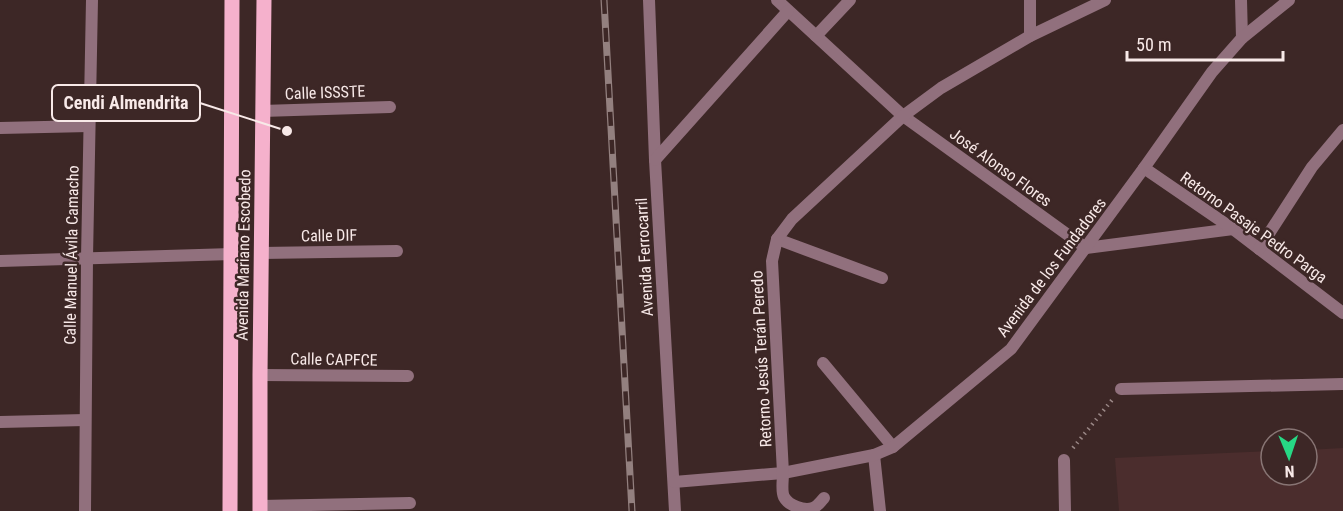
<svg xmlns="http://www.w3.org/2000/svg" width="1343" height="511" font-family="'Roboto Condensed',sans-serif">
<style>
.built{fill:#4b2d2d}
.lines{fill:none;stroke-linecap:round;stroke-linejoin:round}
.path{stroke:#998685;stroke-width:4;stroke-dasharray:1.5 4.5;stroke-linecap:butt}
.street{stroke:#91707d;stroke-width:12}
.primary{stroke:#f5b1cc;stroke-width:15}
.rail-casing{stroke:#93807f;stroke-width:7}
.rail{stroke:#3d2726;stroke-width:4.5;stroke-dasharray:14;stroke-linecap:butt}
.labels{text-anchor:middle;stroke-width:5;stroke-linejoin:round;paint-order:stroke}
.street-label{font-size:16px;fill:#f8e9e8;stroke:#3d2726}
.leader{fill:none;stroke:#f8e9e8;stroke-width:2}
.callout-dot{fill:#f8e9e8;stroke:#3d2726;stroke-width:2}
.callout{fill:#3d2726;stroke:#f8e9e8;stroke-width:2}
.callout-label{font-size:18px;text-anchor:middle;font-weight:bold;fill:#f8e9e8}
</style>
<rect width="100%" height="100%" fill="#3d2726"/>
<path class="built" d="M1343,448V511H1119L1115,458L1271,451V475H1307V450Z"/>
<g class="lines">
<path class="path" d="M1073,448L1112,400"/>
<g class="street">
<path d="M649,0L655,160L675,511"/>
<path d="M777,0L903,116L1086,248L1233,229"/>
<path d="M1030,0V36"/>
<path d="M1241,0L1242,38"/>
<path d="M816,36L850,0"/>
<path d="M262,111L390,107"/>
<path d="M0,128L89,126"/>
<path d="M655,160L788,11"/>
<path d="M1144,168L1233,229L1343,313"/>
<path d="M777,239L882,278"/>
<path d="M1259,249L1312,167L1343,130"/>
<path d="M261,253L397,251"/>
<path d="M0,261L232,254"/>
<path d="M823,363L893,447"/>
<path d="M260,375L408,376"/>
<path d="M1121,389L1343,384"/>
<path d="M0,422L85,420"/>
<path d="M874,455L880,511"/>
<path d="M1064,460L1065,511"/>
<path d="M674,482L783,473L874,455L893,447L1011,349L1144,168L1212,72L1242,38L1289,0"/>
<path d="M824,498C820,502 818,506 813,508C804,511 789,506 784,497C781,491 783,481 783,473L772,261L777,239L792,219L903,116L941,88L1030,36L1105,0"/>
<path d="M260,506L410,503"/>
<path d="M85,511L87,258L92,0"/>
</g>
<g class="primary">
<path d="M230,511L232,0"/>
<path d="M260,511V375L264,0"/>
</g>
<defs>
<path id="rail" d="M604,0L632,511"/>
</defs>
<use href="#rail" class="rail-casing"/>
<use href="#rail" class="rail"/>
</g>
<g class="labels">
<g class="street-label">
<text transform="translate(325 92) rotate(-2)" y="6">Calle ISSSTE</text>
<text transform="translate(1001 167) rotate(36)" y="6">José Alonso Flores</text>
<text transform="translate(1254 227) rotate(36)" y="6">Retorno Pasaje Pedro Parga</text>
<text transform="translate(329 235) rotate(-1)" y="6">Calle DIF</text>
<text transform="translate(71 255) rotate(-89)" y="6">Calle Manuel Ávila Camacho</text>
<text transform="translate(243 255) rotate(-89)" y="6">Avenida Mariano Escobedo</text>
<text transform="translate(644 257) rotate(-93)" y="6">Avenida Ferrocarril</text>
<text transform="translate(1051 267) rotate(-53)" y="6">Avenida de los Fundadores</text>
<text transform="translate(334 359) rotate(1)" y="6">Calle CAPFCE</text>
<text transform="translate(761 359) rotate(-93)" y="6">Retorno Jesús Terán Peredo</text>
</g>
</g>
<path class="leader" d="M287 131L200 103"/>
<circle class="callout-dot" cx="287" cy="131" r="6"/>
<rect class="callout" x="52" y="85" width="148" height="36" rx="6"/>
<g class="callout-label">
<text x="126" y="109">Cendi Almendrita</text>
</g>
<g transform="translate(1289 457) rotate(178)"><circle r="28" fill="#3d2726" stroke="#887574" stroke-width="1.5"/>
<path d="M0-4.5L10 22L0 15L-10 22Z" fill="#27d885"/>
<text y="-9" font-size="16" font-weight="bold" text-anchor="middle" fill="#f8e9e8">N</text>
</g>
<path d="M1127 51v9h156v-9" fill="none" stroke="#f8e9e8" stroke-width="3"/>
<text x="1136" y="51" font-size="18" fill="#f8e9e8" stroke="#3d2726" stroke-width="4.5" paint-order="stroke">50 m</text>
</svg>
